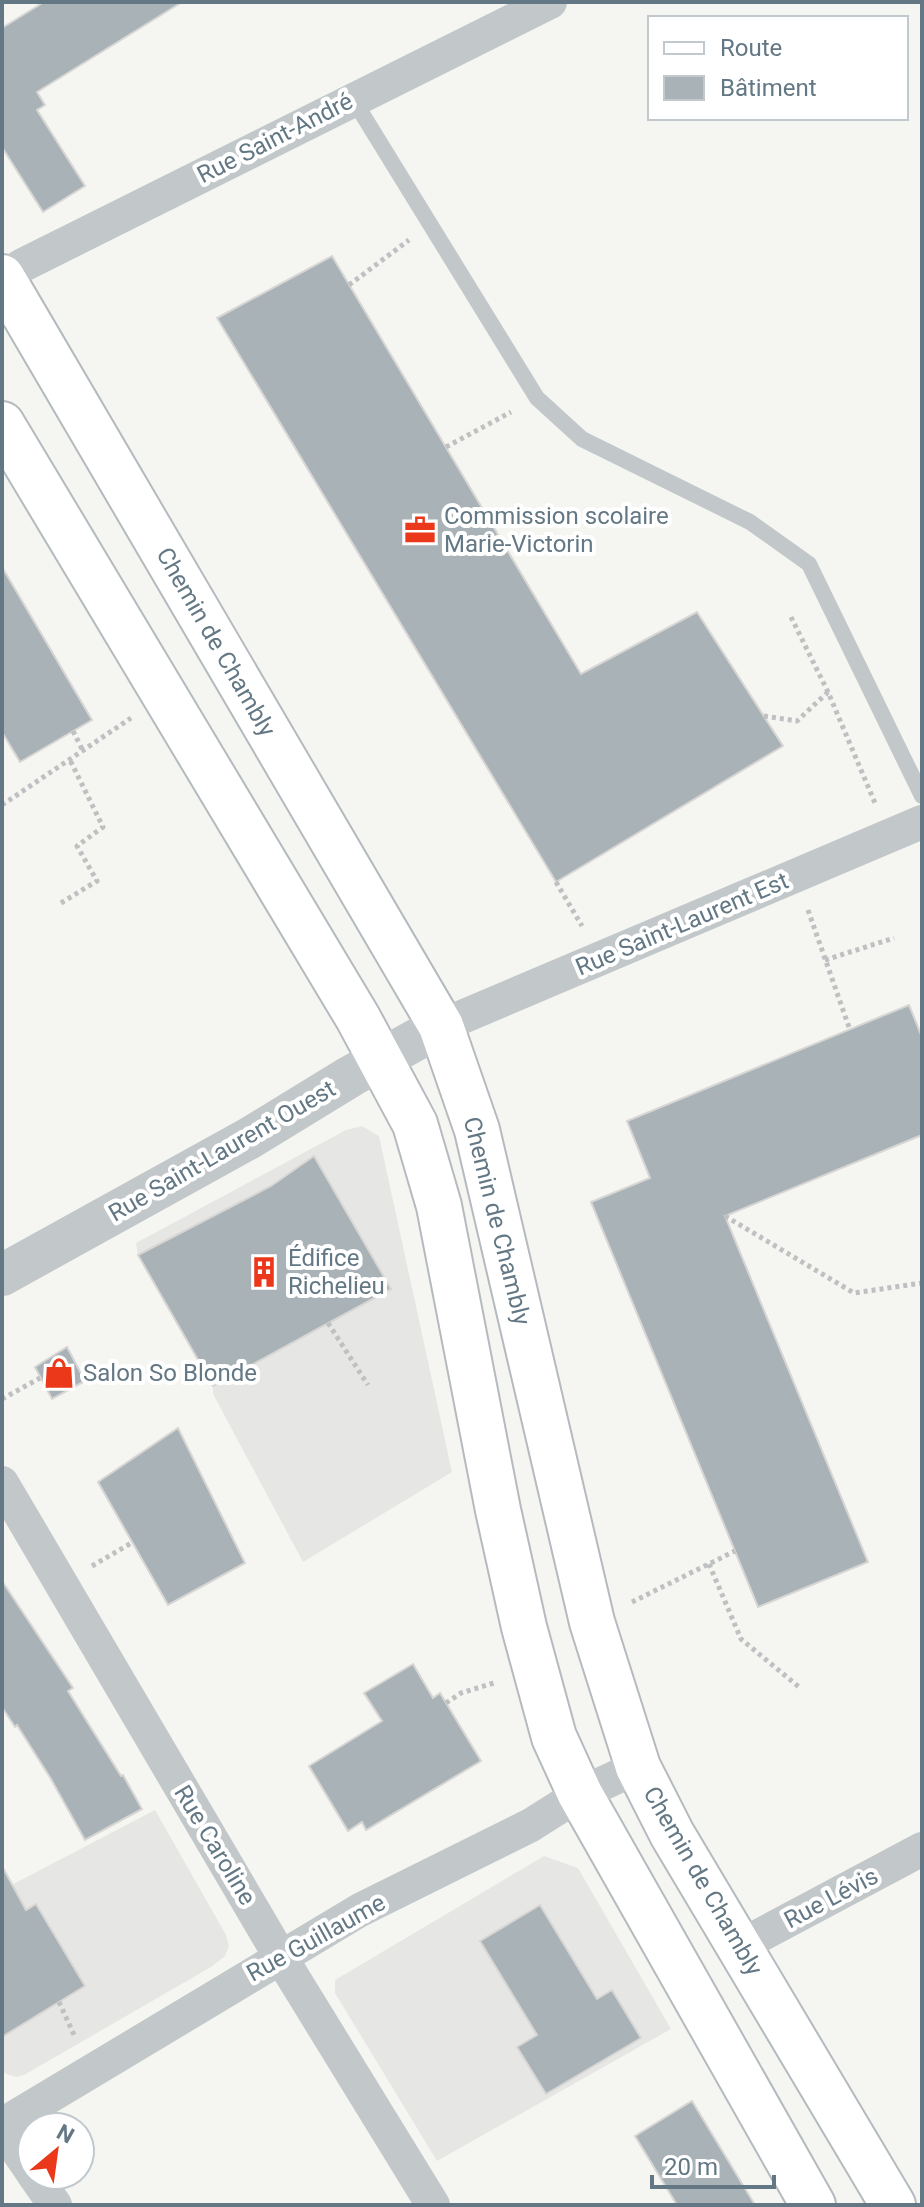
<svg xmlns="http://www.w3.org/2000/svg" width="924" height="2207" font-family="Roboto,sans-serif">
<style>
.built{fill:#e6e7e5}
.building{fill:#a9b3b7;stroke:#d7d6d4;stroke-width:2}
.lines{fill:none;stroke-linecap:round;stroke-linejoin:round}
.secondary-casing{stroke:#b4babe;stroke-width:48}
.path{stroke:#bec0c2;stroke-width:5;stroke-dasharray:4 4;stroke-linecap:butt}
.service{stroke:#c2c7c9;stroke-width:16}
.minor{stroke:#c2c7c9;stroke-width:34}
.tertiary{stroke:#c2c7c9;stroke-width:42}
.secondary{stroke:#fff;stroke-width:44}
.labels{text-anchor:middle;stroke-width:8;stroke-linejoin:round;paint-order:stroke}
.street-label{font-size:24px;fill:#637884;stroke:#fff}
.poi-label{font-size:24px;fill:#637884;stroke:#fff;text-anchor:start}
</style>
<rect width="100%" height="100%" fill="#f5f5f1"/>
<g class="built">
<path d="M362,1126L379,1136L452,1472L303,1562L213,1394V1386L138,1255L136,1243L346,1130Z"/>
<path d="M155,1810L226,1935L229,1946L225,1956L211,1967L24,2075L16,2077L6,2074L2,2070V1890Z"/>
<path d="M544,1856L578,1868L671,2029L437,2161L335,1993V1980Z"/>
</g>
<g class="building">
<path d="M44,2H182L37,92L45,105L37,110L85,186L43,212L2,147V28Z"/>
<path d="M332,256L581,674L697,612L783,746L556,882L217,318Z"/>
<path d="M2,567L92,720L20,762L2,732Z"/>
<path d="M909,1005L922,1037V1135L725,1216L868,1562L758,1607L591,1202L650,1178L627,1121Z"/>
<path d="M314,1156L391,1289L213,1386L138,1255L271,1186Z"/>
<path d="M67,1347L85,1381L52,1399L35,1367Z"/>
<path d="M178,1428L245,1563L168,1605L98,1482Z"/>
<path d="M2,1581L73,1688L68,1691L121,1776L123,1775L142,1809L85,1840L51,1779L17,1725L15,1727L2,1707Z"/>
<path d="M413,1664L433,1698L440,1693L481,1761L366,1830L362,1822L348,1831L309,1766L382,1721L364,1693Z"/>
<path d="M2,1866L26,1910L36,1904L85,1986L2,2037Z"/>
<path d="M540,1905L597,1999L612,1990L641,2038L546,2094L517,2047L537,2035L480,1941Z"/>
<path d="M692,2101L755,2205H677L635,2136Z"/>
</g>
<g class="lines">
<defs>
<g id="secondary">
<path d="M2,277L441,1026L477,1130L592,1622L638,1767L672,1834L893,2205"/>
<path d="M2,424L358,1018L415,1124L439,1206L498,1510L524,1627L554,1737L580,1794L813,2205"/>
</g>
</defs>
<use href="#secondary" class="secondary-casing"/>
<g class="path">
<path d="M349,285L409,240"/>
<path d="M446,447L511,412"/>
<path d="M791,617L828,692"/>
<path d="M764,716L797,721L828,692L875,803"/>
<path d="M73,731L83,751"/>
<path d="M2,805L131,718"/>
<path d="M556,882L582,926"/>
<path d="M61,903L97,881L77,846L103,827L70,760"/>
<path d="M808,910L850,1030"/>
<path d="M825,960L894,938"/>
<path d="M725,1216L854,1293L922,1283"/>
<path d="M328,1323L368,1385"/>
<path d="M2,1399L40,1378"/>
<path d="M709,1564L741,1639L799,1687"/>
<path d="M92,1566L133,1542"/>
<path d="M632,1602L735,1551"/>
<path d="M446,1703L461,1693L497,1682"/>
<path d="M59,2002L75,2037"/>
</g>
<path class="service" d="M353,99L537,398L582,439L750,522L809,564L922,796"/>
<g class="minor">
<path d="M2,278L21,266L550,2"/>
<path d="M441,1026L922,822"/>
<path d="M2,1483L280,1956L433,2205"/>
<path d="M740,1946L922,1849"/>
<path d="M2,2125L360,1910L531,1825L580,1794L638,1767"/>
<path d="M2,2128L32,2172"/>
<path d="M34,2175L55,2205"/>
</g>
<path class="tertiary" d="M2,1275L248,1139L351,1076L441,1026"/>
<use href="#secondary" class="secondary"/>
</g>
<defs>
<symbol id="office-bare" viewBox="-9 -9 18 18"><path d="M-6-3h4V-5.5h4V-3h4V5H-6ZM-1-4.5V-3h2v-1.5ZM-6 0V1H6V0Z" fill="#ec381a" stroke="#fff" stroke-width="2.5" paint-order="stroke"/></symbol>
<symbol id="building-bare" viewBox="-9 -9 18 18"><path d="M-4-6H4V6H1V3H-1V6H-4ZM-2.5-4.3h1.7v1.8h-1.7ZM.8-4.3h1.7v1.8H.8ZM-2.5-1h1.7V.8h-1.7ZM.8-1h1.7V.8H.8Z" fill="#ec381a" stroke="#fff" stroke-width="2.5" paint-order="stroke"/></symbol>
<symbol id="shop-bare" viewBox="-9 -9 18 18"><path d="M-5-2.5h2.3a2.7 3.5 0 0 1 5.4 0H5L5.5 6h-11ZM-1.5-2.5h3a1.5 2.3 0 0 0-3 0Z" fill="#ec381a" stroke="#fff" stroke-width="2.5" paint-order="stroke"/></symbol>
</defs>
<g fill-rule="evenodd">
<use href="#office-bare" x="398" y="508" width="44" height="44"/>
<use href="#building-bare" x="242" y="1250" width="44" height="44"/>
<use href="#shop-bare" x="37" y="1351" width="44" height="44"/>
</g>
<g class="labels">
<g class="street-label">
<text transform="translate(275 138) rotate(-27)" y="8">Rue Saint-André</text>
<text transform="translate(216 642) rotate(60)" y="8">Chemin de Chambly</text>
<text transform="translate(682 924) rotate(-23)" y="8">Rue Saint-Laurent Est</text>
<text transform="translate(222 1151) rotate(-30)" y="8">Rue Saint-Laurent Ouest</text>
<text transform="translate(497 1221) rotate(76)" y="8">Chemin de Chambly</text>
<text transform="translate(215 1845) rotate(59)" y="8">Rue Caroline</text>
<text transform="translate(703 1881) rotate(60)" y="8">Chemin de Chambly</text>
<text transform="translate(831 1898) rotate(-28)" y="8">Rue Lévis</text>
<text transform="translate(316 1938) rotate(-29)" y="8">Rue Guillaume</text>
</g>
<g class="poi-label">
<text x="444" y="524">Commission scolaire<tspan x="444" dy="28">Marie-Victorin</tspan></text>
<text x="288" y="1266">Édifice<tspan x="288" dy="28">Richelieu</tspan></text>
<text x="83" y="1381">Salon So Blonde</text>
</g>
</g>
<rect width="924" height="2207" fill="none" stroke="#637884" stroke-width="8"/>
<rect x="648" y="16" width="260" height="104" fill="#ffffff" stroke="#c1c9ce" stroke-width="2"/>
<rect x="664" y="42" width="40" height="12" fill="#ffffff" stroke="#c1c9ce" stroke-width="2"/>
<text x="720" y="56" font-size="24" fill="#637884">Route</text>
<rect x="664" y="76" width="40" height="24" fill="#a9b3b7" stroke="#c1c9ce" stroke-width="2"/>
<text x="720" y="96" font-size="24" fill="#637884">Bâtiment</text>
<g transform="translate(56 2151) rotate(29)"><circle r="38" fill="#ffffff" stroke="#c1c9ce" stroke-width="2"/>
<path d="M0-6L14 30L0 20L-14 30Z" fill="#ec381a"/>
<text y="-12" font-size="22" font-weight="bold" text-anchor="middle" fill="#637884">N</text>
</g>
<path d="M652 2175v12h122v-12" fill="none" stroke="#637884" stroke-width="4"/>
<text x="664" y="2175" font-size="24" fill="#637884" stroke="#ffffff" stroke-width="6" paint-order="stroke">20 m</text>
</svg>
